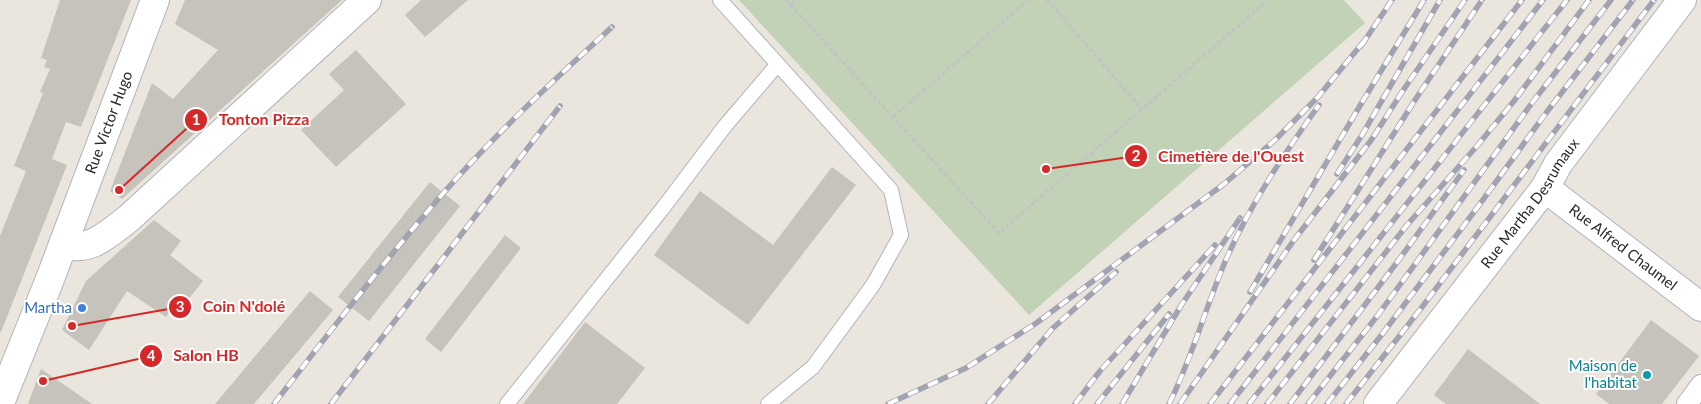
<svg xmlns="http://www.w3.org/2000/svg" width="1701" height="404" font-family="Lato,sans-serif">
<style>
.cemetery{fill:#c2d2b7}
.building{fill:#c6c3bc}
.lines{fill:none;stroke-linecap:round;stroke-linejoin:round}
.service-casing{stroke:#b1b3bc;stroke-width:16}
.pedestrian-casing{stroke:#b1b3bc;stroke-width:22}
.minor-casing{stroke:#b1b3bc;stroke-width:30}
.tertiary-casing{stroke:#b1b3bc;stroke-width:30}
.secondary-casing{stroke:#b1b3bc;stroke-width:30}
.path{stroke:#c3c3c3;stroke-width:3;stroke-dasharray:4 2.5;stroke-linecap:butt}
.service{stroke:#fff;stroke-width:14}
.pedestrian{stroke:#fff;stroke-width:20}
.minor{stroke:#fff;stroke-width:28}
.tertiary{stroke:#fff;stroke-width:28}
.secondary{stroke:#fff;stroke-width:28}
.rail-casing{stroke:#a1a2b2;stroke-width:5.5}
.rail{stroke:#fff;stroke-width:4;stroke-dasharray:11;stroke-linecap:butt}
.shop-dot{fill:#3f7fe0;stroke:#fff;stroke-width:2}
.culture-dot{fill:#0f9aa8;stroke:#fff;stroke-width:2}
.labels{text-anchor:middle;stroke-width:4;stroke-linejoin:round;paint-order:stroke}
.street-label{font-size:15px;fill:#2a2a2a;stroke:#fff}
.shop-label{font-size:15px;fill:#366cbe;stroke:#fff;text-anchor:end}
.culture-label{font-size:15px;fill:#0d838f;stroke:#fff;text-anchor:end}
.leader{fill:none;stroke:#d62828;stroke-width:2}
.callout-dot{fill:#d62828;stroke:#fff;stroke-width:2}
.mark-label{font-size:15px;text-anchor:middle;font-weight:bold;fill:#fff}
.callout-label{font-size:16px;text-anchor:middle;font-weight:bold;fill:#d62828;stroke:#fff;stroke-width:4;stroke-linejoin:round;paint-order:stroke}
</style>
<rect width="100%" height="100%" fill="#eae5dd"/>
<path class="cemetery" d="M739,0H1344L1365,23L1029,315Z"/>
<g class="building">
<path d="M60,0H131L81,127L66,122L52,159L67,165L1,332H0V236L26,171L14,166L43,93L40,92L50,69L44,67L47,60L41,58Z"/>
<path d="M185,0H342L122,199L110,191L152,83L173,99L218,50L175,24Z"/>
<path d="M421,0H468L425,37L405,15Z"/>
<path d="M356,50L406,104L336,167L301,130L344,90L329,74Z"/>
<path d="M832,167L856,185L748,325L654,255L700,191L773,245Z"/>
<path d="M430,182L460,206L369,321L338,297Z"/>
<path d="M154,220L181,241L170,255L203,281L174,317L169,313L166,317L127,291L89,350L62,330L86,281Z"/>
<path d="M505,235L521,248L441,352L425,339Z"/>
<path d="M310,291L333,310L254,404H215Z"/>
<path d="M1651,320L1699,356L1662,404H1609L1596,394Z"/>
<path d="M585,322L645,368L617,404H523Z"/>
<path d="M1468,349L1540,404H1446L1434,395Z"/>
<path d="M41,369L92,404H28Z"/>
</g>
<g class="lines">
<defs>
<g id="service">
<path d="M720,0L891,190L901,235L873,285L813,367L768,404"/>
<path d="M507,404L663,208L725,126L777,65"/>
</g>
<path id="pedestrian" d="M1687,404L1701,385"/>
<g id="minor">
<path id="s1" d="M1545,188L1701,307"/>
<path id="s2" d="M1378,404L1545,188L1558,164L1682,0"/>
</g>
<path id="tertiary" d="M63,244C90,253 108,234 128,219L367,0"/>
<g id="secondary">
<path id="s3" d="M0,403L50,279L155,0"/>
</g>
</defs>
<use href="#service" class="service-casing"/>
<use href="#pedestrian" class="pedestrian-casing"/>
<use href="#minor" class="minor-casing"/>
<use href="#tertiary" class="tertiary-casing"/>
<use href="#secondary" class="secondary-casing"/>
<g class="path">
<path d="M786,0L999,233L1268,0"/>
<path d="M1047,0L1142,109"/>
<path d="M790,5L796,0"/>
<path d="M893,117L1028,0"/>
</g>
<use href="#service" class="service"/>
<use href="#pedestrian" class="pedestrian"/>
<use href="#minor" class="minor"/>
<use href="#tertiary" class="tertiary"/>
<use href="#secondary" class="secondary"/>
<defs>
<g id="rail">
<path d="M1361,46L1392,0"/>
<path d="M1337,174L1362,135L1440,0"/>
<path d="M1314,260L1415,100L1482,0"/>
<path d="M1250,292L1358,109L1424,0"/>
<path d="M274,404C328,334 382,264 440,197C493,136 553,81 612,27"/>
<path d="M331,404L560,106"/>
<path d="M888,404L966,368L1035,324L1224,184L1275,140L1318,97L1365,40"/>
<path d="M988,404L1053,328L1116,272"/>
<path d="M1075,404L1100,371L1215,245"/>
<path d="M1097,404L1169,314"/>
<path d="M1122,404L1182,304L1240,218"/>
<path d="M1169,404C1192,358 1205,309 1225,262C1249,206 1284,154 1319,105"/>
<path d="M1180,404L1294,240L1372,139L1402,92L1465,0"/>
<path d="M1210,404L1522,0"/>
<path d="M1230,404L1543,0"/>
<path d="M1249,404L1567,0"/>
<path d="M1267,404L1407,225L1477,146L1514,101L1589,0"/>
<path d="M1290,404L1398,261L1464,170"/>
<path d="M1308,404L1378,315L1532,103L1611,0"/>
<path d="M1327,404L1383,333L1477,208L1546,113L1633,0"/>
<path d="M1346,404L1419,311L1654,0"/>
</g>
</defs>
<use href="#rail" class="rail-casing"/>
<use href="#rail" class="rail"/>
</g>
<circle class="shop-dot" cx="82" cy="308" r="5"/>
<circle class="culture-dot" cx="1647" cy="375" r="5"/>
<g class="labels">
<g class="street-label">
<text dy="5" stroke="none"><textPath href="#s3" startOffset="301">Rue Victor Hugo</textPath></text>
<text dy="5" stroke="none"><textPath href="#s2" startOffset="252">Rue Martha Desrumaux</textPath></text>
<text dy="5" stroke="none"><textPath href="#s1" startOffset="98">Rue Alfred Chaumel</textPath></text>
</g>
<g class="shop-label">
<text x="72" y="313">Martha</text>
</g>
<g class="culture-label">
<text x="1637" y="371">Maison de<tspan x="1637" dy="17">l'habitat</tspan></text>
</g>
</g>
<path class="leader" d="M119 190L196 120M1046 169L1136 156M72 326L180 307M43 381L151 356"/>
<g class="callout-dot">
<circle cx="119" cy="190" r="5"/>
<circle cx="1046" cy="169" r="5"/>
<circle cx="72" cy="326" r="5"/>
<circle cx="43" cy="381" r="5"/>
<circle cx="196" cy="120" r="12"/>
<circle cx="1136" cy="156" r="12"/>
<circle cx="180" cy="307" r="12"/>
<circle cx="151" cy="356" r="12"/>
</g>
<g class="mark-label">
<text x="196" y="125">1</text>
<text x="1136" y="161">2</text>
<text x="180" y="312">3</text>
<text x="151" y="361">4</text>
</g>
<g class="callout-label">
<text x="264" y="125">Tonton Pizza</text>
<text x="1231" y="162">Cimetière de l'Ouest</text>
<text x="244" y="312">Coin N'dolé</text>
<text x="206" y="361">Salon HB</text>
</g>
</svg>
